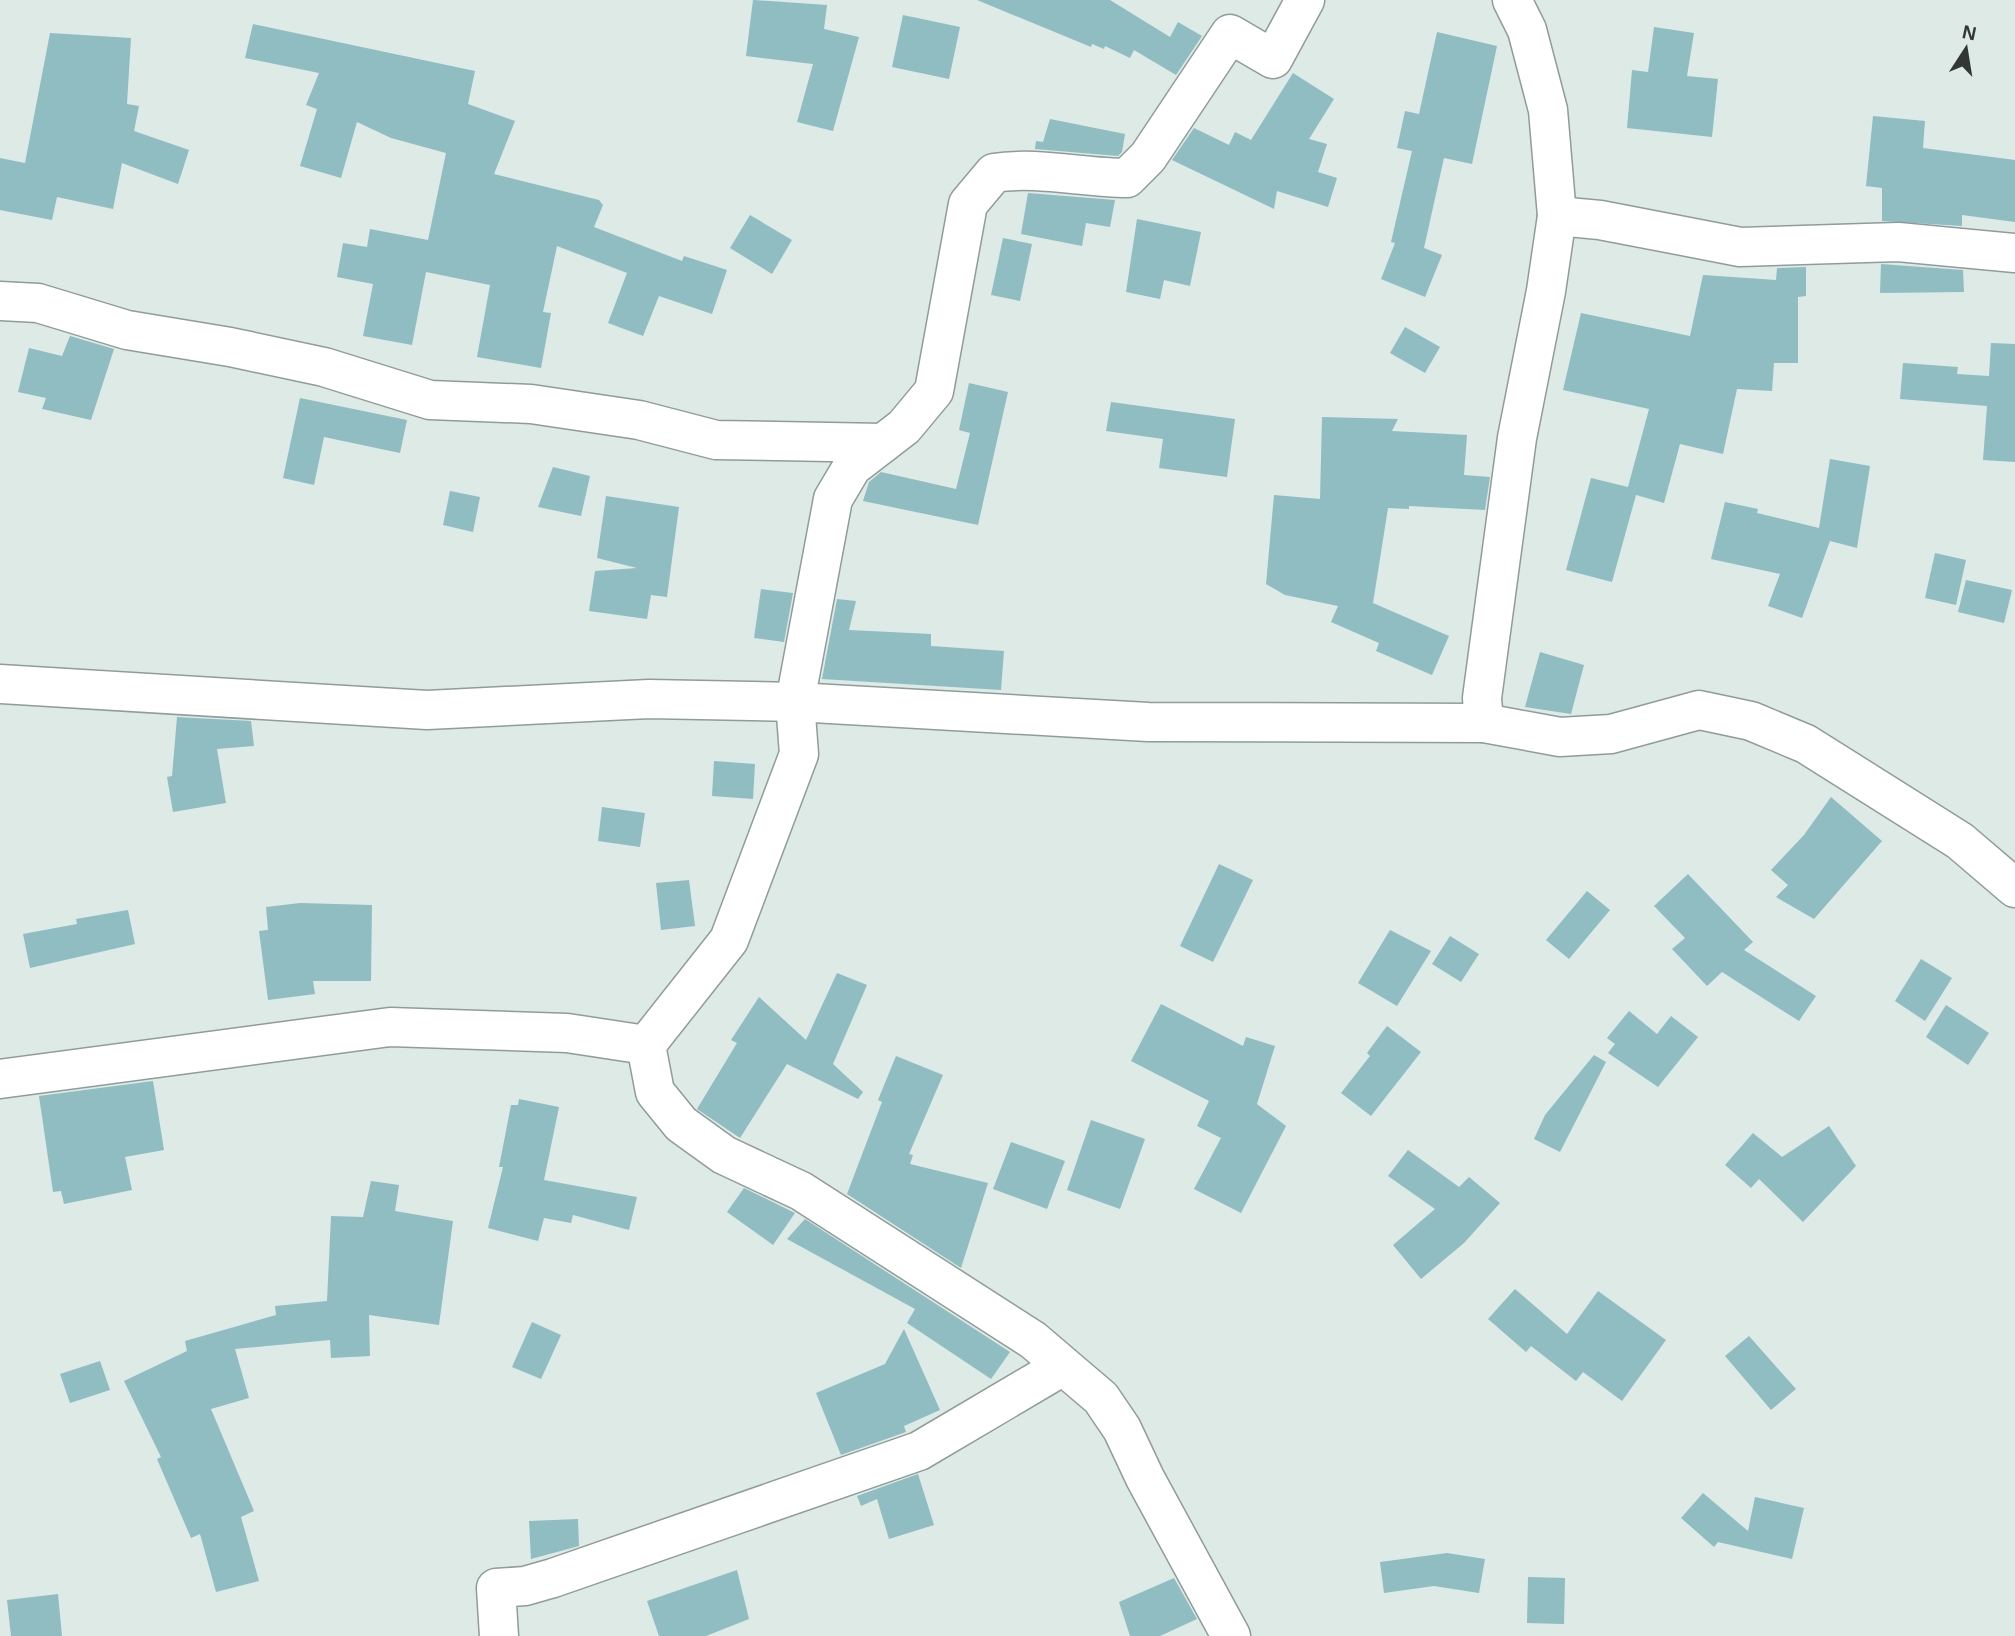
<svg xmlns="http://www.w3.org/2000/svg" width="2015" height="1636" font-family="Arial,sans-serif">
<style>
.building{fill:#8fbdc2}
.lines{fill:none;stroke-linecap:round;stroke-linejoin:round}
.minor-casing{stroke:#909c98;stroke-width:41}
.minor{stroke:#fff;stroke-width:38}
</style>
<rect width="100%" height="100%" fill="#ddeae6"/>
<g class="building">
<path d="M753,0L827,5L824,29L859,37L833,131L797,122L813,64L746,56Z"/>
<path d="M977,0H1110L1170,37L1178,22L1202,36L1176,75L1134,50L1130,58L1105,46L1104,49L1092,44L1091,47Z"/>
<path d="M903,15L960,27L949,79L892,67Z"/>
<path d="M253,24L475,71L468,104L515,121L494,174L599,200L603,205L594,227L682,261L684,256L727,270L712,314L659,296L643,336L608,323L627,273L557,246L543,312L551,313L541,368L477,357L490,285L426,272L412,345L363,336L373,284L337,277L343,243L367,247L370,229L428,240L446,153L391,138L357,122L341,178L300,166L317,109L306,105L319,73L245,58Z"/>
<path d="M1654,27L1694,33L1687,76L1718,79L1712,137L1627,128L1632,70L1648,72Z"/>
<path d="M1437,32L1497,46L1472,164L1444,158L1424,248L1442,255L1425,297L1381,279L1395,243L1391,242L1412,151L1397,148L1405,111L1419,114Z"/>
<path d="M50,33L131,38L127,104L139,106L134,131L189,150L178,184L122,163L113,209L57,197L52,220L0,210V158L25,163Z"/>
<path d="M1293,73L1334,99L1309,139L1327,144L1318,172L1337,178L1328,207L1277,191L1274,209L1172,160L1194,128L1229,145L1235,132L1251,140Z"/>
<path d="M1873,116L1925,121L1923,148L2015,160V222L1962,215V226L1882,221V188L1866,186Z"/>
<path d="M1050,119L1125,134L1122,152L1118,156L1035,149L1036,141L1043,142Z"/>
<path d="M1028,193L1115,200L1110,227L1086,223L1082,246L1021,234Z"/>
<path d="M750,215L792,240L772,274L730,248Z"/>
<path d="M1137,219L1201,232L1190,286L1164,280L1160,299L1126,292Z"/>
<path d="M1003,238L1032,244L1020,301L991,295Z"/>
<path d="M1881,264L1963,270L1964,292L1880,293Z"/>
<path d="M1806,267V296L1798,297V363H1774L1772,391L1737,389L1723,454L1680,444L1664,503L1636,495L1612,582L1566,570L1591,478L1628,487L1649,409L1563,390L1581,313L1690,336L1703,275L1776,280L1777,268Z"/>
<path d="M1405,327L1440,347L1425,373L1390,353Z"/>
<path d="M70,336L114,349L91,420L42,409L46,398L18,392L29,348L62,356Z"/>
<path d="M1991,343L2015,344V462L1983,460L1987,406L1900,399L1903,363L1958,367L1957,374L1989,376Z"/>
<path d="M969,383L1008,392L978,525L863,501L869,482L881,472L956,489L970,433L959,430Z"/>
<path d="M300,398L407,420L400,453L324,437L314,485L283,478Z"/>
<path d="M1111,402L1235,419L1227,477L1159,468L1163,439L1106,431Z"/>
<path d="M1322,417L1398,419L1392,431L1467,435L1464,475L1490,477L1485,510L1409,506V509L1388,508L1373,603L1449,636L1432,675L1376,651L1379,643L1331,622L1338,606L1285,595L1266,584L1274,495L1320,499Z"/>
<path d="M1830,459L1870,466L1857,548L1830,541L1802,618L1768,606L1780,574L1711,559L1725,502L1758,509L1757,513L1819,528Z"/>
<path d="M553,467L590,476L581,516L538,507Z"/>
<path d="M450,491L480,497L473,532L443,525Z"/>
<path d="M606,496L679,507L667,597L651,595L647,619L589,611L595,571L637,568L597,558Z"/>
<path d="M1935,553L1966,560L1956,605L1925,598Z"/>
<path d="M1966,580L2012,590L2004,623L1958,612Z"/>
<path d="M761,589L793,593L784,642L754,638Z"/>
<path d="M837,599L856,601L849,630L931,634V646L1004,651L1001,690L822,679Z"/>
<path d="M1540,652L1584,665L1571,714L1525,707Z"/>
<path d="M177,717L251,721L254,746L217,749L226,803L173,812L167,777L172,776Z"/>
<path d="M714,761L755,764L753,799L712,796Z"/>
<path d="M1831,797L1882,841L1814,919L1776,897L1788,885L1771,870L1804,835Z"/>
<path d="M602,807L645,813L640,847L598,841Z"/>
<path d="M1219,864L1253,880L1213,962L1180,946Z"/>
<path d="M1688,874L1753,942L1744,950L1816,996L1799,1021L1722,972L1707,986L1672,949L1685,938L1654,906Z"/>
<path d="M689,880L695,926L661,930L656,883Z"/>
<path d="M1587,891L1610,910L1569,959L1546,940Z"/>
<path d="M300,903L372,905L371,981H313L315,994L268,1000L259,931L268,930L266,907Z"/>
<path d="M128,910L135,944L30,968L23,934L77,924L76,919Z"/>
<path d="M1390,930L1431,951L1397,1006L1358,983Z"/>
<path d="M1450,936L1479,954L1461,982L1432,964Z"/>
<path d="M1921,959L1952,978L1925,1021L1895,1001Z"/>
<path d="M837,973L867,985L833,1064L863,1092L858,1099L787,1064L740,1138L697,1109L737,1043L731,1040L759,997L806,1040Z"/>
<path d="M1161,1004L1243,1046L1246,1037L1275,1046L1257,1104L1286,1126L1241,1213L1194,1189L1221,1138L1197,1126L1209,1101L1131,1061Z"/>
<path d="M1946,1005L1989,1033L1968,1065L1926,1037Z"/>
<path d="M1629,1011L1657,1034L1671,1016L1698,1037L1658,1087L1608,1053L1615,1044L1607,1038Z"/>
<path d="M1387,1026L1421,1052L1371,1116L1341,1093L1370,1056L1367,1053Z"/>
<path d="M1594,1055L1606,1062L1560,1152L1534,1139L1545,1115Z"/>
<path d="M896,1056L943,1075L909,1154L913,1155L910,1164L988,1183L961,1268L847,1194L882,1102L878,1100Z"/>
<path d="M153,1081L164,1150L125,1157L132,1190L64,1204L61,1191L53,1192L39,1096Z"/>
<path d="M519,1099L559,1107L544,1180L637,1197L629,1230L573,1215L571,1223L544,1218L538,1241L488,1228L503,1167H499L511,1105H518Z"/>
<path d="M1091,1120L1145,1139L1120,1209L1067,1190Z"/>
<path d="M1829,1126L1856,1166L1803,1222L1759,1179L1751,1188L1725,1165L1753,1133L1782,1157Z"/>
<path d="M1011,1142L1065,1161L1047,1209L993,1189Z"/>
<path d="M1408,1150L1459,1187L1469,1177L1500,1203L1464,1243L1421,1279L1393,1245L1435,1209L1388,1176Z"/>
<path d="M371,1181L399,1185L395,1211L453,1221L439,1325L369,1315L370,1356L331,1358L330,1340L235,1349L249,1398L211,1409L254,1511L241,1517L259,1581L216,1592L200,1534L191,1538L157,1459L161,1457L124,1381L187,1351L185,1341L276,1315L275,1306L327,1301L331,1216L363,1217Z"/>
<path d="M744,1188L795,1213L773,1245L727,1212Z"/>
<path d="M805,1219L1010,1352L991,1379L907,1323L915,1309L787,1239Z"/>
<path d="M1515,1289L1567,1334L1598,1291L1666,1340L1622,1401L1583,1372L1576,1381L1531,1346L1526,1352L1488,1319Z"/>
<path d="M532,1322L561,1335L541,1379L512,1367Z"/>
<path d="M904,1329L940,1410L904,1426L906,1432L841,1455L816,1393L885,1364Z"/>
<path d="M1749,1336L1796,1389L1771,1410L1725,1356Z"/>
<path d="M100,1361L110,1390L70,1403L60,1374Z"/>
<path d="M918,1474L934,1525L889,1539L877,1499L861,1506L857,1496Z"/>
<path d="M1703,1493L1748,1531L1755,1497L1804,1508L1792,1559L1718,1542L1714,1547L1681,1518Z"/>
<path d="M578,1519L579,1546L531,1559L529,1521Z"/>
<path d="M1447,1553L1485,1559L1479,1593L1434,1586L1384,1593L1380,1562Z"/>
<path d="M737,1570L749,1619L706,1636H659L647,1601Z"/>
<path d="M1528,1577L1565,1578L1564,1624L1527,1623Z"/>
<path d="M1174,1578L1197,1619L1160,1636H1130L1119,1602Z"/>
<path d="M58,1594L62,1636H11L7,1600Z"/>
</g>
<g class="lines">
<defs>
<g id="minor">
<path d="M1557,216L1600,220L1740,247L1898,242L2015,253"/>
<path d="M0,301L38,303L127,330L230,347L324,367L430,400L531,404L639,420L716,440L883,443"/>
<path d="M0,684L427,710L649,699L795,702L1148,722L1484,723L1560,737L1611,734L1699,710L1751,721L1806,744L1960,841L2015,888"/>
<path d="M1484,723L1482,698L1517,438L1546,291L1557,216L1548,110L1527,30L1512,0"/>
<path d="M646,1045L729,940L799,754L795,702L833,499L852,467L904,427L934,391L968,204L994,173C1037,166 1083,178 1127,178L1148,157L1230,34L1273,59L1305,0"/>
<path d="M646,1045L655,1092L681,1124L724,1155L801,1191L1033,1340L1101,1398L1122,1429L1145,1478L1231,1636"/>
<path d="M0,1079L390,1027L567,1033L646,1045"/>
<path d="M499,1636L496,1588L525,1586L553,1578L919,1451L1063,1366"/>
</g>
</defs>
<use href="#minor" class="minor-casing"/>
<use href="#minor" class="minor"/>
</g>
<g transform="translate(1966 49) rotate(12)" stroke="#ddeae6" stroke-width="5" paint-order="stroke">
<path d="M0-5L12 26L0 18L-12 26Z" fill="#323735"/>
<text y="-10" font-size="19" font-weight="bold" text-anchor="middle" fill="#323735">N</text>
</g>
</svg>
